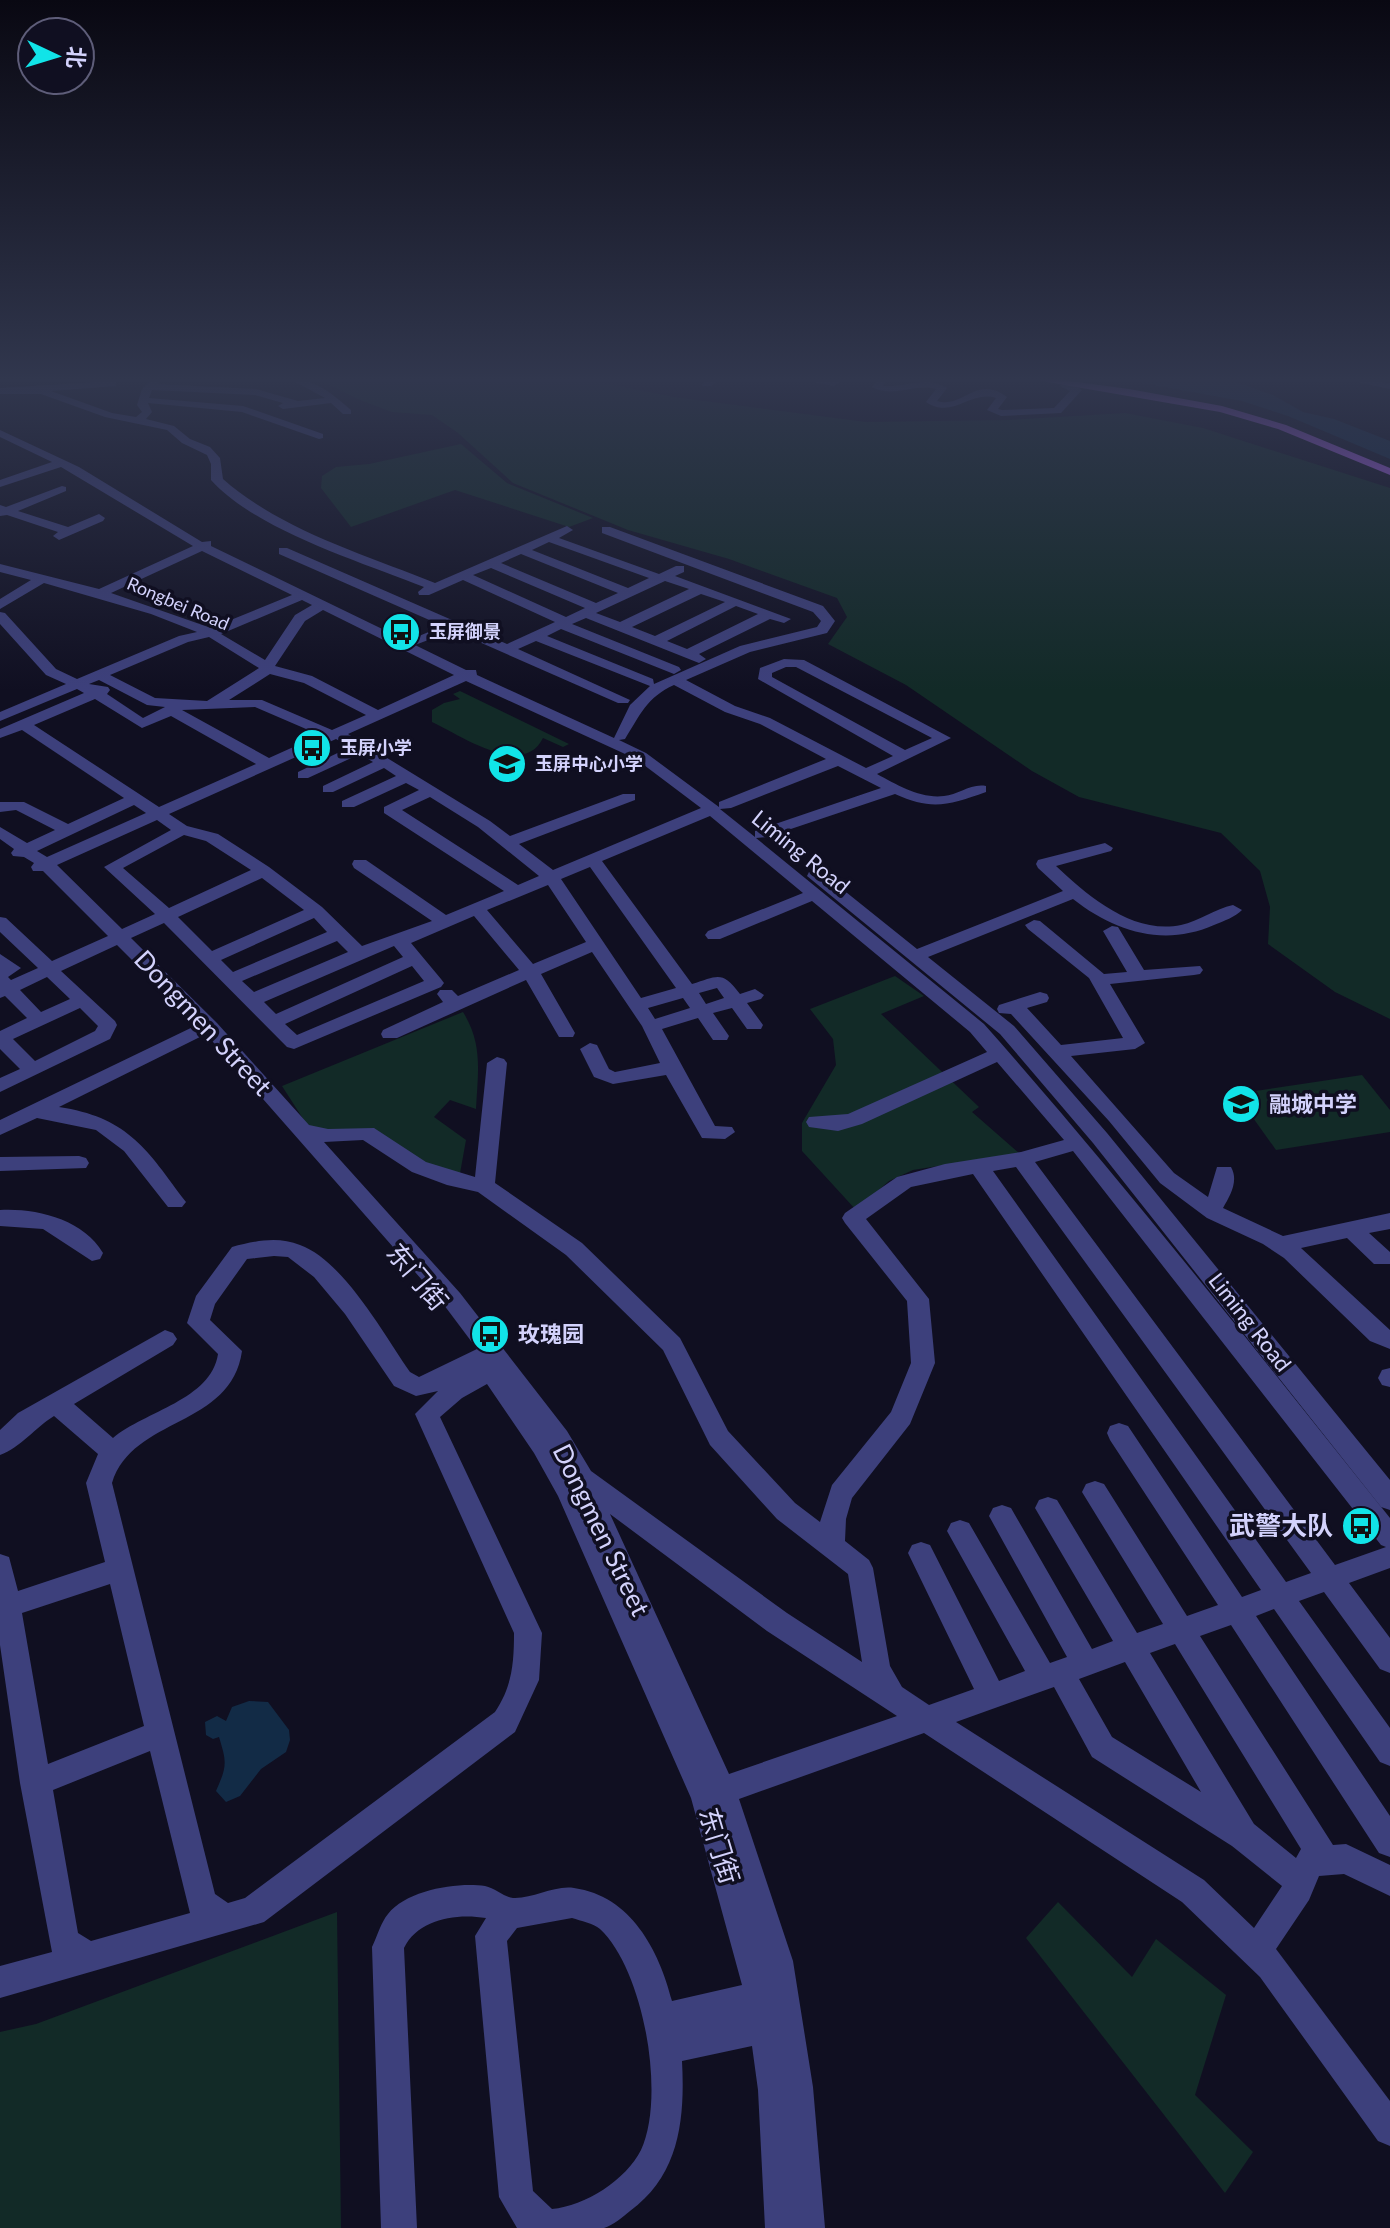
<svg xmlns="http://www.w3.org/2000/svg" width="1390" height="2228" font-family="Lato,'Noto Sans SC',sans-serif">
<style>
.green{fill:#122a27}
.water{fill:#122b46}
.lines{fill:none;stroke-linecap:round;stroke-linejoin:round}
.minor{fill:#3d407c;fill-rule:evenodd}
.major{fill:#b161f3;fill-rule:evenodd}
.labels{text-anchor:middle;stroke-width:7;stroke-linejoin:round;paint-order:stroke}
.far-street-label{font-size:18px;fill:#d3d2fc;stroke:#100f21}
.far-poi-label{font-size:18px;font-weight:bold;fill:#d3d2fc;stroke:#100f21;text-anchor:start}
.street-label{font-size:22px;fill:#d3d2fc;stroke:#100f21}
.poi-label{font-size:22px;font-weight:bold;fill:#d3d2fc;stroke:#100f21;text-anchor:start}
.near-street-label{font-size:26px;fill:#d3d2fc;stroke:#100f21}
.near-poi-label{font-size:26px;font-weight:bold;fill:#d3d2fc;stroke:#100f21;text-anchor:end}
</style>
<rect width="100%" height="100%" fill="#100f21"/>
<g class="green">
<path d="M317,379H583L674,397L866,422L1009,420L1125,413L1203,428L1390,488V1019L1335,992L1268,944L1270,907L1260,871L1221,833L1079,797L1032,771L906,685L828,644L847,617L837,598L729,559L628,530L513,483L458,433L432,415L392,412L360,400Z"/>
<path d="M461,444L507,483L593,518L569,527L455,490L351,527L321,488L322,476L336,467L369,464Z"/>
<path d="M460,691L569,744L563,747L543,738C523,779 460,735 432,722V710L444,703L460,699L453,694Z"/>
<path d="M895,976L924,996L881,1014L979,1107L972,1112L1019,1153L913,1170L889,1181L856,1210L802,1151V1123L836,1065L833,1039L810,1009Z"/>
<path d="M463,1012C483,1044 478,1072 476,1109L450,1100L434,1117L466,1140L459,1179L343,1131L309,1128L282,1086Z"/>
<path d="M1362,1075L1390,1110V1132L1276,1150L1236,1094Z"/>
<path d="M1058,1902L1132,1977L1156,1939L1226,1995L1195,2095L1253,2152L1225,2193L1026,1938Z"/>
<path d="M337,1912L341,2228H0V2032L36,2024Z"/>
</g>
<g class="water">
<path d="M1120,379L1233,381L1273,395L1303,412L1334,419L1390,441V459L1288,416L1242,401Z"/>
<path d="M249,1701L268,1702L289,1730L290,1740L286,1752L261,1769L240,1796L226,1802L216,1791C227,1766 227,1763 219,1737L213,1739L206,1735L205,1722L217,1716L226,1721L232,1707Z"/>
</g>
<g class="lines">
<g class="minor">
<path d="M152,379H162L157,384L256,389L298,401L325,398L290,379C314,378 334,395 351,410V414H343L331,403L283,409L278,406L283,403L255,395L152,390L149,398L243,406L323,434V438L319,439L242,412L148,403L152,412L146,419L174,426L190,439L210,447L220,458L223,479C281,530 363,554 435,583L567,526L573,530L559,538L659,574L676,566H684V572L675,576L791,619L784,623L770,619L699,654L706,659L699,663L586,618L572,624L679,667L681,670L674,674L561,629L547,636L653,679L654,684L740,646L817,627L821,621L813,612L602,533V527H610L823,606L835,621L827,633L750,652L686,680L735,706L770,718L866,768L893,756L758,679L760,668L784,659L804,660L951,738L877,774C897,785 921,799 944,796C958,795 971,783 986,786V792C949,805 932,811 895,794L767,837L756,838L984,1024C1124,1182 1257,1352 1390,1518V1568L1349,1583L1390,1638V1673L1380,1669L1324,1592L1299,1601L1390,1728V1766L1380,1762L1274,1609L1256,1616L1390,1816V1857L1379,1853L1231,1625L1200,1636L1333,1845L1346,1844L1390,1865V1896L1344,1874L1319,1876L1309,1900L1276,1949L1390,2101V2146L1378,2141L1260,1977L1182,1902L924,1733L739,1799L793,1961L813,2087L825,2228H765L758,2090L752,2046L682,2061C685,2118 680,2175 630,2211C623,2217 613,2225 604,2228C586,2228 539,2228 517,2228L499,2197L475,1936L486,1918C456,1913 418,1919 404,1948L417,2228H381L372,1947C377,1937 381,1922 388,1914C407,1890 457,1882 485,1886C495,1888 504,1897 513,1898C533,1899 554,1885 574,1888C631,1896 659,1950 672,2001L742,1985L691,1798L558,1496L534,1453L487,1384L462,1398L440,1417L542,1633L539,1680L515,1732L264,1922L0,1998V1966L52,1952L20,1783L0,1645V1554L9,1557L18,1591L105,1562L86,1483L98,1454L54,1416C36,1427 20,1448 0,1455V1430L18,1413L165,1330L173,1333L177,1339L173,1345L74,1404L113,1438C145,1411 211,1400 218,1354L187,1323L196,1296L232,1247C254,1241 278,1236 300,1245C344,1261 384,1335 410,1372L419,1377L477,1349L444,1305L206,1034L59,1107C125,1117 145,1146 182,1197L186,1202L182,1207H168L124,1151L96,1130L37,1118L0,1135V1120L197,1025L117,945L61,971L115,1021L117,1025L110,1039L0,1092V1078L20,1069L0,1049V1031L27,1018L5,996L0,998V954L21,968L8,977L11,980L38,968L0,932V917L6,918L52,961L108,936L43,871H33L31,867L34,863L24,857L13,856L11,853L14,849L0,839V827L27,843L55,830L16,810L0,812V802H24L68,824L124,798L22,730L0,738V729L84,693L77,689L0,721V712L66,684L46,675L0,624V612L5,613L56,669L77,679L179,636L197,632L151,614L44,583L0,609V599L31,580L0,572V564L99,589L193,546L61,467L0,487V480L52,462L0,437V430L79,467L202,542L211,541V546L407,641L443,626L279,554V548H287L507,644L555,622L463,580L429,595H419L418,592L424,587C361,562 256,530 211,480V464L207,455L182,443L167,430L105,417L41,394H0V388L112,381L116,382V386L51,391L112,413L136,417L142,412L137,405L142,389ZM549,542L649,578L628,588L532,550ZM202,551L292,595L211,628L111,593ZM521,554L618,593L596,603L501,563ZM491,568L585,608L566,617L473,575ZM665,581L689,589L620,622L596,613ZM701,594L725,602L655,636L632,627ZM302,600L312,605L295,615L265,660L221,634ZM736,606L758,614L687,649L667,641ZM323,610L454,675L378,710L312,676L275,666L305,621ZM444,634H461L618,703H628L630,700L518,649L536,641L650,686L630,705L614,738L477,675L476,670H466L415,645ZM209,637L259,668L207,701L155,698L110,675L188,642ZM786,667H796L932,738L905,750L772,677V673ZM270,674L304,683L366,715L332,730L262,700H229ZM99,680L147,705L165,707L143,718L107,694L110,690L108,687L89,684ZM466,681L636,759L701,808L553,870L519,844L635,800V794H623L510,836L490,821L348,734ZM674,685L725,712L760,724L826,759L719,802V807L646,753L619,740L625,739C640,715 647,697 674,685ZM95,699L142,728L171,716L256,764L159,807L34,725ZM255,707L320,735L269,758L182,710ZM336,739L350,747L298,772V778H308L360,754L373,762L323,786V792H333L384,768L396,776L342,801V807H354L406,783L419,790L384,807V813L504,891L446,915L366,860H354L352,864L354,868L432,921L362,946L322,907L269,867L218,834L187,826L169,814ZM838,766L881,788L755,831V837L720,809L731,808ZM430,797L478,827L539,876L518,885L402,810ZM134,805L146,813L47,857L37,851ZM710,816L803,893L708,931L705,935L708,939H720L812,901L970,1032L987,1052L848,1114L809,1117L806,1122L809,1127L838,1131L862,1124L997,1062L1064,1140L1021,1152L945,1164L897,1177L845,1213L842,1218L845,1223L907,1301L911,1363L891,1412L832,1485L820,1522L795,1503L728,1431L680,1338L582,1243L495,1183L507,1063L504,1059L497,1057L487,1063L475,1177L426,1162L374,1128L328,1129L309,1125L217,1023L131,938L164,923L287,1047L294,1049L441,987L444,983L441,979L411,943L474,916L519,970L458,996L452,990H440L437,994L443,1002L383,1030L381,1034L383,1038H397L526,980L559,1037H573L575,1033L541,974L592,952L642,1026L660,1063L615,1072L609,1069L597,1045L590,1043L580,1049L594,1077L613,1084L666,1075L702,1138L725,1139L735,1132L732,1127L715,1126L662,1029L698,1018L713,1040H727L729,1036L713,1013L732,1008L747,1029H761L763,1025L747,1003L761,999L764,995L755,989L740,994C722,970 718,976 692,984L602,861ZM157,820L171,830L104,867L155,914L122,929L57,865ZM184,835L206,841L251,870L169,908L123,868ZM590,867L676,988L641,998L561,879ZM262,878L304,910L212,951L178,917ZM548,885L586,942L533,964L487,910ZM314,918L327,932L233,972L221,960ZM337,941L348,952L254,992L242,981ZM394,946L403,957L276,1014L264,1002ZM412,966L424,981L297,1035L285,1024ZM47,977L70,999L41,1012L20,990ZM717,988L724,998L706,1004L699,993ZM683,998L690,1008L655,1019L648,1008ZM80,1008L98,1026L95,1031L35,1061L13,1039ZM363,1140L412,1172L447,1185L478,1192L566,1255L663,1350L710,1445L777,1519L848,1574L862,1662L787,1613L591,1471L567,1431L460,1293L324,1142ZM1073,1151L1381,1545L1386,1547L1335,1565L1035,1162ZM1016,1167L1311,1573L1286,1582L993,1171ZM973,1174L1261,1590L1242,1597L1128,1426L1119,1423L1110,1426L1107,1433L1110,1440L1218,1605L1187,1616L1104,1484L1095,1481L1086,1484L1082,1492L1163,1624L1137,1633L1057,1500L1048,1497L1039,1500L1035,1508L1113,1641L1092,1649L1011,1508L1002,1505L993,1508L989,1516L1067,1657L1050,1663L969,1523L960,1520L951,1523L947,1531L1025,1671L999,1681L930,1545L921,1542L912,1545L908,1553L974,1689L929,1705L902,1687L890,1666L873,1568L869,1560L845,1541L846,1519L852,1498L910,1424L935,1363L929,1299L866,1219L911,1187ZM274,1256L288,1257L314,1277L345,1314L394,1386L416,1396L438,1391L415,1414L514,1633C514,1663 512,1687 495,1712L245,1898L228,1903L215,1894L112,1483C133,1416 231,1428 242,1351L210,1320L215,1304L247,1259ZM610,1514L767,1631L897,1716L729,1774ZM110,1584L144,1726L48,1764L22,1613ZM1175,1644L1301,1849L1296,1858L1254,1824L1150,1653ZM1125,1662L1201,1792L1112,1737L1079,1679ZM1054,1687L1092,1757L1232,1846L1282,1886L1254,1928L1204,1880L956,1722ZM150,1751L190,1913L91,1941L78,1933L53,1790ZM572,1918C581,1921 593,1923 600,1929C644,1970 666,2097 641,2150C626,2180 585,2206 552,2209L533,2191L507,1941L517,1928Z"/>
<path d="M708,379H720L711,386H703L702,384Z"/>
<path d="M796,379H845L834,386Z"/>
<path d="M878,379H888L883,386H886C908,387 927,375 947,388L937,401C964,409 976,374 1007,397L998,409L1002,410L1054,408L1070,391L1060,386L1067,380L1082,390L1061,413L1001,416L987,410L996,398C970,390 953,420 926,402L936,389C914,383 893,399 872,387Z"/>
<path d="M1351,379L1390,383V389L1352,381Z"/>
<path d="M62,486L66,487V491L18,511L68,527L99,514L105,518L103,521L59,540L53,536L58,532L7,515L0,516V505L6,507Z"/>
<path d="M1105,843L1113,848L1111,851L1056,866C1088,896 1133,935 1181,925C1199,921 1215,909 1233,905L1242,910C1235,917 1224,921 1214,925C1164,947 1115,932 1073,899L928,957L1014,1026L1107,1133L1390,1480V1510L1381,1507L1093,1143L1000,1034L807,876L809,872H821L917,949L1063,891L1038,868L1036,864L1038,860Z"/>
<path d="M1034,920L1040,921L1104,974L1127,972L1103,931L1112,926L1118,927L1144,970L1200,966L1203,970L1200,974L1194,975L1110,984L1145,1043L1135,1049L1071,1056L1174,1173L1208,1197L1217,1167H1231C1239,1181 1230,1196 1223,1208L1283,1236L1390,1213V1229L1369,1233L1390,1252V1264H1374L1347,1238L1301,1248L1390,1330V1349L1370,1341L1284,1258L1263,1244L1207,1218L1160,1183L1109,1121L1011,1014L999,1013L997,1009L999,1005L1040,992L1047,994L1049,998L1047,1002L1027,1008L1061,1045L1123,1038L1089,978L1028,929L1025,925Z"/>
<path d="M79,1156L86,1158L89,1163L86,1168L0,1171V1157Z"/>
<path d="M0,1210C36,1208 83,1219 103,1253L100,1259L92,1261L43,1229L0,1226Z"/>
<path d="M1390,1368V1387L1382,1385L1378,1378L1382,1370Z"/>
</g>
<path class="major" d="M1030,379H1055L1129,389L1222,406L1286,425L1390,468V475L1278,429L1220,412Z"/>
</g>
<linearGradient id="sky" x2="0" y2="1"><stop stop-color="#090812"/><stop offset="0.55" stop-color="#31374e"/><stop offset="1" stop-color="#31374e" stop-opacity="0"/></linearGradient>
<rect width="1390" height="691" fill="url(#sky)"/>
<defs>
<symbol id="bus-disc" viewBox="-11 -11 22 22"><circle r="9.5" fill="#11e4e8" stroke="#100f21"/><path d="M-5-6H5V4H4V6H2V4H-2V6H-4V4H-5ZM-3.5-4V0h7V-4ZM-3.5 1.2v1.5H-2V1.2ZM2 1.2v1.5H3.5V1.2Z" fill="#111"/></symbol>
<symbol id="school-disc" viewBox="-11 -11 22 22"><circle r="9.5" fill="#11e4e8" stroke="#100f21"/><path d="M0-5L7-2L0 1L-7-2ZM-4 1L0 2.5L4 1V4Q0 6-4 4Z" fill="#111"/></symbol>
</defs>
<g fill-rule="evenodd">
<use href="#bus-disc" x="379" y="610" width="44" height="44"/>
<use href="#bus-disc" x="290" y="726" width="44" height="44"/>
<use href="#school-disc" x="485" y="742" width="44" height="44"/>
<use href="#school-disc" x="1219" y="1082" width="44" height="44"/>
<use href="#bus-disc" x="468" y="1312" width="44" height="44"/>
<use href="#bus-disc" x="1339" y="1504" width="44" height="44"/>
</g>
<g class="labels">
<g class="far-street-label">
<text transform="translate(178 604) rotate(23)" y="6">Rongbei Road</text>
</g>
<g class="far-poi-label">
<text x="429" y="638">玉屏御景</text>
<text x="340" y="754">玉屏小学</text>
<text x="535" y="770">玉屏中心小学</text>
</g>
<g class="street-label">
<text transform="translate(801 852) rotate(39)" y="8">Liming Road</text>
<text transform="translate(1250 1322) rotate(52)" y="8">Liming Road</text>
</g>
<g class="poi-label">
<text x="1269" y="1112">融城中学</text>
<text x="518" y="1342">玫瑰园</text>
</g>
<g class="near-street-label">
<text transform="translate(203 1023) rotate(47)" y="9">Dongmen Street</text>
<text transform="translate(417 1277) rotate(50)" y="9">东门街</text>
<text transform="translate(601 1530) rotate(64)" y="9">Dongmen Street</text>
<text transform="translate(719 1846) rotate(73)" y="9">东门街</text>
</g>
<g class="near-poi-label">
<text x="1333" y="1535">武警大队</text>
</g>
</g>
<g transform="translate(56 56) rotate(94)"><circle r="38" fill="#100f21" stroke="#5e5d79" stroke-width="2"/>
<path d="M0-6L14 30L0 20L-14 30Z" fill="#11e4e8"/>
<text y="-12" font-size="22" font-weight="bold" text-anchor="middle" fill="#d3d2fc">北</text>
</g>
</svg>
